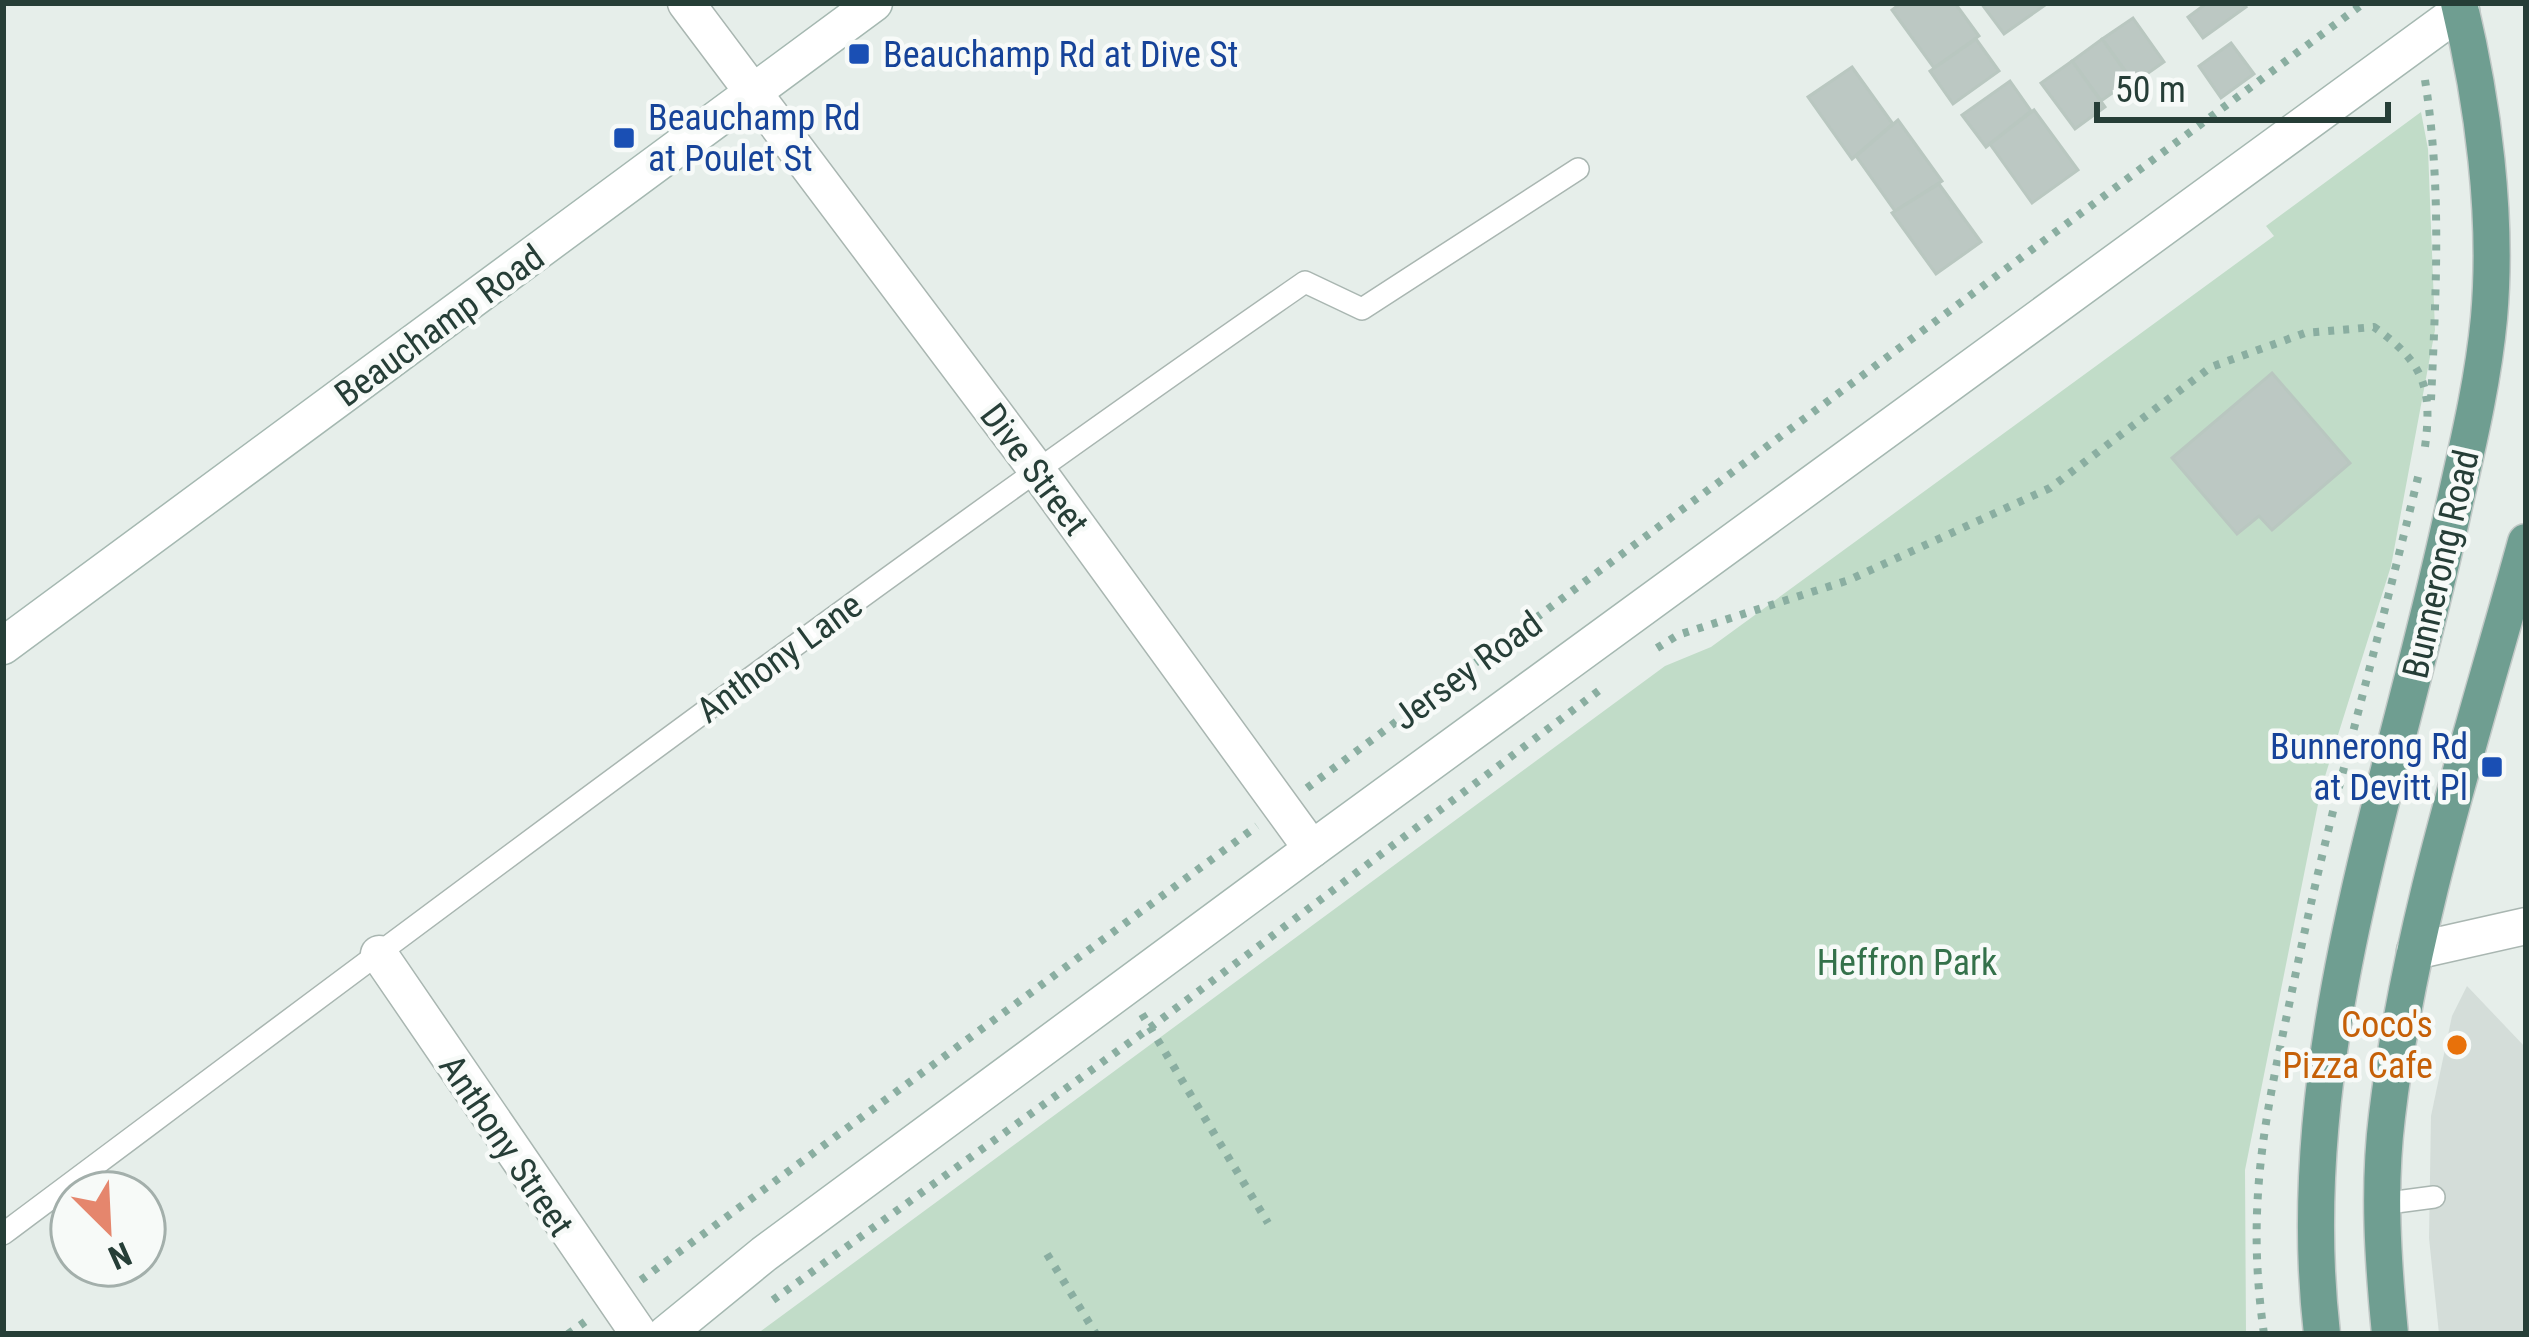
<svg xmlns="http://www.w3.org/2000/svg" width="2529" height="1337" font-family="'Roboto Condensed',sans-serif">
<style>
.built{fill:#d4ddd9}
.green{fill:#c1dcc8}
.building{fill:#bcc8c3;stroke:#b9c7c0;stroke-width:3}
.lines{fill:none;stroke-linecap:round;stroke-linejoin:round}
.lane-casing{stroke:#a9b6b1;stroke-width:24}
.street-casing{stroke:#a9b6b1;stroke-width:39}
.secondary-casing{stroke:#a5b8b1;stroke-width:39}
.primary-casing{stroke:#c2c9c7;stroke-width:39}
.path{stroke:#8aaea1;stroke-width:8;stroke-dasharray:6 9;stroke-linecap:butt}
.lane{stroke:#fff;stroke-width:21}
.street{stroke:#fff;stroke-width:36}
.secondary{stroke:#fff;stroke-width:36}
.primary{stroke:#6f9e91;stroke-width:36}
.transit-dot{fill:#1a4fb4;stroke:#f7faf8;stroke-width:4.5}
.food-dot{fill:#e8710a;stroke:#f7faf8;stroke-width:4.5}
.labels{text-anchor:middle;stroke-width:9;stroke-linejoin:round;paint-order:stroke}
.transit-label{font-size:36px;fill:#164399;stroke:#f7faf8;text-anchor:start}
.street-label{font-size:36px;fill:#263e37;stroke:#f7faf8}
.park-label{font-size:36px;fill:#34714a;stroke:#f7faf8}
.food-label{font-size:36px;fill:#c56008;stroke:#f7faf8;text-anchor:end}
</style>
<rect width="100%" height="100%" fill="#e6eeea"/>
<path class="built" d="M2467,986L2526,1048V1334H2439L2429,1238L2431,1116L2452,1016Z"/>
<path class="green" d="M2421,112L2428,149L2435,330L2391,566L2321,789L2245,1170L2246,1334H757L1665,666L1711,647L2274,236L2266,226Z"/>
<g class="building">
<path d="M1901,3H1955L1979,36L1934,68L1892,10Z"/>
<path d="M1981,3H2048L2004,34Z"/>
<path d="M2207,3H2243L2246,7L2203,38L2188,17Z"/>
<path d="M2133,18L2164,62L2134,83L2102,39Z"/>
<path d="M1976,39L1999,71L1953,104L1930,71Z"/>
<path d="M2102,39L2131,80L2101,101L2072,61Z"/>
<path d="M2231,43L2254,74L2221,98L2199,66Z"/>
<path d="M2072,61L2105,107L2075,129L2041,83Z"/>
<path d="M1852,67L1893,124L1852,159L1808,97Z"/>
<path d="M2010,81L2031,111L1986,147L1962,115Z"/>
<path d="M2034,110L2078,170L2032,203L1990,144Z"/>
<path d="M1898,120L1942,181L1895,211L1856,156Z"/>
<path d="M1939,184L1981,242L1936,274L1892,213Z"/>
<path d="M2272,373L2350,463L2272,530L2259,516L2237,534L2172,458Z"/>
</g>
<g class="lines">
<defs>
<g id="lane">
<path d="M2381,1204L2434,1197"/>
<path d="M3,1234C434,912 863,588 1305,282L1362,309L1578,169"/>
</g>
<g id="street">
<path d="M686,3L1036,469L1312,849"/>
<path d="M2415,951L2526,926"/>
<path d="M379,954L639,1334"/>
</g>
<g id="secondary">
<path d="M3,646L874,3"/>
<path d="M666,1334L764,1254L1312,849L2461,10"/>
</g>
<g id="primary">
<path d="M2322,1334C2289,1050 2396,779 2454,506C2468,444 2483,382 2489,318C2498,217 2483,102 2459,3"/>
<path d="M2390,1334C2383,1261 2378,1189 2387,1116C2410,921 2474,731 2526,542"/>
</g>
</defs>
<use href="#lane" class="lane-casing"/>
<use href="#street" class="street-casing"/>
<use href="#secondary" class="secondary-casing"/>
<use href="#primary" class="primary-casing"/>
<g class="path">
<path d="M2425,80C2442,187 2436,293 2431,400"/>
<path d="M1657,648L1678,635L1849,580L2050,488L2211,367L2305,333L2374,327C2423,362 2433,387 2425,447"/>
<path d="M1307,788L2364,3"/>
<path d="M1142,1014L1268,1223"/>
<path d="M1047,1254L1096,1334"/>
<path d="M641,1280L1257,826"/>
<path d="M773,1300L1151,1027L1601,689"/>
<path d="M568,1334L586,1321"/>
<path d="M2264,1334C2244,1195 2268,1106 2296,972C2331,804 2379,640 2419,473"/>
</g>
<use href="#lane" class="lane"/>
<use href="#street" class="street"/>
<use href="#secondary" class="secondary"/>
<use href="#primary" class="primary"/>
</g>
<g class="transit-dot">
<rect x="847" y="42" width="24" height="24" rx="6"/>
<rect x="612" y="126" width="24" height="24" rx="6"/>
<rect x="2480" y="755" width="24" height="24" rx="6"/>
</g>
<circle class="food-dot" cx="2457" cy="1045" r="12"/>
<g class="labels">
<g class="transit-label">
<text x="883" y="67">Beauchamp Rd at Dive St</text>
<text x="648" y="130">Beauchamp Rd<tspan x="648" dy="41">at Poulet St</tspan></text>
<text x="2468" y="759" text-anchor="end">Bunnerong Rd<tspan x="2468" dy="41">at Devitt Pl</tspan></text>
</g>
<g class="street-label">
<text transform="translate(439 325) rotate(-36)" y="13">Beauchamp Road</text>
<text transform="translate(1035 469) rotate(53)" y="13">Dive Street</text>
<text transform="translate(2440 564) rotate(-77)" y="13">Bunnerong Road</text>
<text transform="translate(779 657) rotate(-36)" y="13">Anthony Lane</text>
<text transform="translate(1467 670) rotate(-36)" y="13">Jersey Road</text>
<text transform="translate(507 1145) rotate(56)" y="13">Anthony Street</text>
</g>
<g class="park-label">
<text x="1907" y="975">Heffron Park</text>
</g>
<g class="food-label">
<text x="2433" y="1037">Coco's<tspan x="2433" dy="41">Pizza Cafe</tspan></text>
</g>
</g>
<rect width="2529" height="1337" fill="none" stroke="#263e37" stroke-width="12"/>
<g transform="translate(108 1229) rotate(156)"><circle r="57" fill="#f7faf8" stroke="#a3afab" stroke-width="3"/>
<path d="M0-9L21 45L0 30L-21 45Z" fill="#e5866d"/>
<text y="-18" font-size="33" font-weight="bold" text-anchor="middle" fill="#263e37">N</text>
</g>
<path d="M2097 102v18h291v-18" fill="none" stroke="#263e37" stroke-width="6"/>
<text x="2115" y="102" font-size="36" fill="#263e37" stroke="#f7faf8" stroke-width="9" paint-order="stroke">50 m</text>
</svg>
